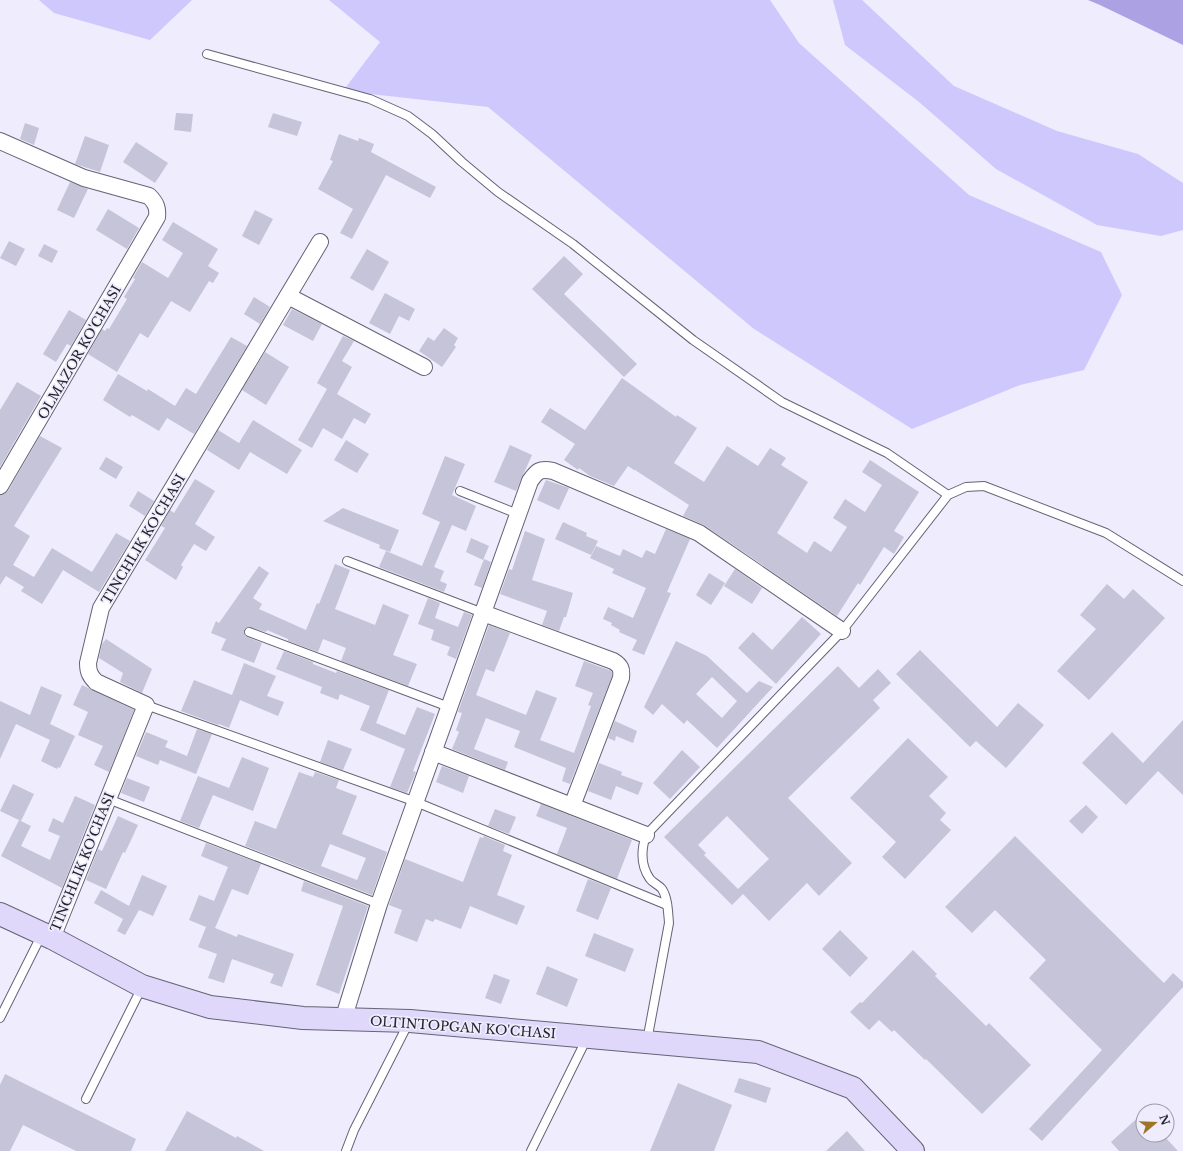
<svg xmlns="http://www.w3.org/2000/svg" width="1183" height="1151" font-family="'Libre Baskerville',serif">
<style>
.green{fill:#cfc8fd}
.water{fill:#aba1e3}
.building{fill:#c6c4d8;fill-rule:evenodd}
.lines{fill:none;stroke-linecap:round;stroke-linejoin:round}
.lane-casing{stroke:#656375;stroke-width:10}
.street-casing{stroke:#656375;stroke-width:18}
.secondary-casing{stroke:#656375;stroke-width:24}
.lane{stroke:#fff;stroke-width:8}
.street{stroke:#fff;stroke-width:16}
.secondary{stroke:#dfd8fb;stroke-width:22}
.labels{text-anchor:middle;stroke-width:3.5;stroke-linejoin:round;paint-order:stroke}
.street-label{font-size:13px;fill:#25242b;stroke:#eeecfd}
</style>
<rect width="100%" height="100%" fill="#eeecfd"/>
<g class="green">
<path d="M39,0H192L150,40L54,13Z"/>
<path d="M329,0H770L799,43L969,195L1101,252L1122,295L1084,370L1020,385L912,429L754,329L488,107L343,91L380,42Z"/>
<path d="M833,0H862L954,86L1057,131L1138,154L1183,183V230L1161,236L1097,225L996,169L919,102L845,45Z"/>
</g>
<path class="water" d="M1088,0H1183V45L1100,5Z"/>
<g class="building">
<path d="M176,113L193,114L191,132L174,130Z"/>
<path d="M273,113L302,122L297,136L268,127Z"/>
<path d="M25,123L39,128L34,145L20,139Z"/>
<path d="M339,134L358,141L359,138L374,144L371,152L436,187L430,198L386,175L352,239L340,233L353,209L318,189L333,161L330,160Z"/>
<path d="M85,136L109,145L100,172L75,164Z"/>
<path d="M136,142L168,163L155,183L123,162Z"/>
<path d="M70,182L88,189L74,218L57,210Z"/>
<path d="M108,209L139,228L127,249L96,230Z"/>
<path d="M255,210L273,219L259,245L242,236Z"/>
<path d="M173,222L218,249L208,266L219,273L213,283L209,281L190,312L171,301L148,338L140,333L117,372L88,354L102,329L105,331L107,328L109,329L127,299L124,297L135,279L133,278L142,262L168,278L183,253L162,240Z"/>
<path d="M9,241L25,249L16,266L0,258Z"/>
<path d="M44,244L58,251L52,263L38,256Z"/>
<path d="M367,249L389,262L373,291L350,278Z"/>
<path d="M564,256L583,274L564,294L637,364L624,377L532,289Z"/>
<path d="M385,293L415,309L409,321L399,316L390,334L369,323Z"/>
<path d="M254,297L270,307L260,324L244,314Z"/>
<path d="M292,309L322,324L313,341L283,325Z"/>
<path d="M69,310L86,320L71,346L67,344L56,362L43,354Z"/>
<path d="M444,328L458,338L454,345L456,347L442,367L419,351L428,337L434,341Z"/>
<path d="M343,336L354,341L342,361L352,367L337,394L371,414L365,424L354,418L342,439L323,428L312,448L298,440L327,389L317,383Z"/>
<path d="M231,337L247,346L194,434L167,418L159,431L132,415L130,417L103,400L118,374L147,391L148,389L175,406L186,388L196,394Z"/>
<path d="M265,352L289,367L266,405L242,390Z"/>
<path d="M622,378L676,417L677,415L697,428L674,463L704,482L727,446L758,466L770,448L786,458L781,465L808,482L777,533L807,553L814,541L831,552L847,527L833,518L845,499L865,512L882,485L862,472L870,460L919,492L894,531L904,537L894,554L884,547L860,585L858,583L837,616L704,525L683,516L689,505L635,470H634L628,466L614,486L590,476L579,468L578,470L564,460L575,444L541,422L550,408L585,430Z"/>
<path d="M17,382L41,396L0,467V410Z"/>
<path d="M253,420L302,450L287,474L250,452L239,470L207,450L218,430L239,443Z"/>
<path d="M40,436L62,448L14,526L30,536L13,565L34,577L52,548L92,572L116,533L130,541L99,592L63,570L42,604L21,591L24,587L6,576L0,585V495L4,494L8,491Z"/>
<path d="M346,440L369,454L357,473L334,460Z"/>
<path d="M510,445L532,455L516,491L494,482Z"/>
<path d="M445,456L465,464L452,495L476,506L466,531L452,525L434,567L444,571L440,581L447,584L444,592L379,567L386,551L422,566L440,522L422,514Z"/>
<path d="M106,457L123,467L116,479L99,469Z"/>
<path d="M195,479L215,491L195,524L215,537L206,551L194,544L181,565L183,567L176,580L145,560L165,528L161,526L170,510L174,513Z"/>
<path d="M546,480L569,488L559,510L537,500Z"/>
<path d="M138,491L154,501L145,516L129,506Z"/>
<path d="M343,508L399,530L390,552L379,548L380,545L323,521Z"/>
<path d="M563,522L587,533L586,536L598,541L591,555L555,539Z"/>
<path d="M666,529L690,539L667,592L671,593L644,655L632,650L637,640L619,632L620,630L611,625L612,623L603,619L608,607L633,618L646,588L612,573L614,569L590,558L596,546L620,556L623,549L642,558L646,550L655,554Z"/>
<path d="M525,531L545,539L532,580L573,593L566,617H564L559,631L542,625L547,611L500,594L509,569L512,570Z"/>
<path d="M471,538L489,546L483,560L466,552Z"/>
<path d="M484,559L491,562L482,588L474,585Z"/>
<path d="M335,564L350,570L335,609L375,625L383,604L409,615L393,655L417,664L408,686L341,661L346,648L323,639L318,652L288,641V639L267,630L266,632L248,627L244,630L245,636L262,643L254,663L221,650L226,639L211,633L216,621L219,623L259,566L269,573L253,598L262,604L259,609L306,630L317,603L319,604Z"/>
<path d="M735,569L762,588L752,604L724,586Z"/>
<path d="M709,573L725,583L711,605L696,595Z"/>
<path d="M1107,584L1124,599L1133,589L1165,618L1089,700L1057,671L1096,629L1080,615Z"/>
<path d="M428,598L440,603L435,618L458,627L464,612L472,615L456,659L447,655L450,647L431,640L434,630L418,624Z"/>
<path d="M802,617L821,634L776,684L738,648L753,632L772,650Z"/>
<path d="M489,625L510,633L494,672L486,669L476,695L526,715L536,690L557,698L540,740L574,753L591,706L588,705L593,693L575,686L584,661L609,670L612,672V676L570,784L562,781L566,768L514,747L520,731L486,718L474,749L508,762L505,770L452,749L459,732L456,730L462,713L458,712Z"/>
<path d="M106,639L152,669L142,693L120,682L123,673L99,658L102,644Z"/>
<path d="M676,641L707,656L747,693L759,681L773,687L717,748L687,720L684,724L662,704L653,715L644,707ZM712,677L737,701L722,718L696,694Z"/>
<path d="M920,650L997,727L1018,703L1044,725L1006,768L976,741L970,747L896,674Z"/>
<path d="M284,651L313,662V664L336,673L337,671L389,690L376,723L405,735L417,707L435,714L413,771L416,772L407,793L390,787L405,749L360,730L370,706L340,694L338,700L320,693L322,687L276,669Z"/>
<path d="M244,663L276,676L267,696L284,702L278,716L240,700L229,728L219,724L218,725L181,711L194,680L232,695Z"/>
<path d="M838,666L859,688L878,669L891,683L873,700L880,708L788,798L852,863L819,896L807,883L769,921L743,894L732,905L664,837ZM727,816L769,859L738,889L704,855L706,853L698,845Z"/>
<path d="M82,685L134,710L109,772L94,765L103,746L78,735L88,712L73,705Z"/>
<path d="M41,686L62,695L50,724L75,736L60,768L58,767L57,769L41,761L50,740L16,724L0,759V701L30,715Z"/>
<path d="M618,713L615,721L637,731L633,743L616,736L615,741L608,738Z"/>
<path d="M1183,720V795L1158,771L1126,805L1082,763L1112,732L1143,763Z"/>
<path d="M197,729L212,734L196,774L160,760L158,765L136,756L146,732L168,741L165,747L187,756Z"/>
<path d="M908,738L948,777L929,796L946,813L940,820L951,830L905,879L882,857L896,842L850,798Z"/>
<path d="M328,740L352,749L343,770L320,762Z"/>
<path d="M682,750L700,767L670,799L653,783Z"/>
<path d="M242,757L269,768L253,811L213,795L199,828L180,821L198,776L229,788Z"/>
<path d="M599,763L622,772L621,775L643,783L638,795L616,786L611,800L588,791Z"/>
<path d="M442,766L469,776L463,793L436,782Z"/>
<path d="M299,772L313,777L315,772L339,780L336,788L357,796L342,834L387,852L372,895L245,846L255,821L276,829ZM330,844L366,858L357,880L321,866Z"/>
<path d="M127,778L150,787L144,802L121,793Z"/>
<path d="M13,784L34,794L21,821L0,811Z"/>
<path d="M75,796L95,805L62,888L1,856L19,820L31,826L21,846L50,860L60,836L48,831L53,818L63,823Z"/>
<path d="M541,804L632,840L617,879L557,854L567,828L536,816Z"/>
<path d="M1086,805L1098,817L1082,834L1069,821Z"/>
<path d="M495,809L516,817L509,834L488,826Z"/>
<path d="M118,816L138,825L125,853L123,852L106,889L86,880L98,849L102,851Z"/>
<path d="M484,836L505,845L503,851L512,855L497,895L525,906L517,925L470,906L461,929L435,919L433,922L426,919L417,942L394,933L402,910L389,905L405,859L463,882L480,837L483,838Z"/>
<path d="M1015,836L1164,983L1173,973L1183,982V987L1042,1141L1029,1129L1102,1050L1029,978L1046,960L995,910L972,933L945,907Z"/>
<path d="M206,843L261,864L248,895L232,889L215,928L237,937L238,934L294,954L282,987L270,983L274,974L232,959L224,983L208,978L217,954L198,947L206,927L189,920L199,895L214,901L228,867L201,856Z"/>
<path d="M142,875L167,886L153,916L139,910L125,935L117,931L123,919L94,903L101,890L129,906Z"/>
<path d="M588,879L611,888L598,920L576,911Z"/>
<path d="M304,881L368,906L339,994L316,985L343,906L301,891Z"/>
<path d="M840,930L868,958L850,977L822,949Z"/>
<path d="M594,933L634,949L625,972L585,956Z"/>
<path d="M913,950L937,974L935,976L986,1026L989,1023L1031,1065L982,1114L926,1059L925,1060L894,1030L892,1032L879,1020L869,1030L850,1012L860,1002L862,1003Z"/>
<path d="M547,966L578,979L567,1007L536,994Z"/>
<path d="M494,974L510,980L501,1004L485,998Z"/>
<path d="M5,1074L136,1139L131,1151H76L23,1125L10,1151H0V1085Z"/>
<path d="M739,1078L771,1088L766,1103L734,1092Z"/>
<path d="M678,1083L732,1105L714,1151H650Z"/>
<path d="M187,1111L236,1138L237,1136L264,1151H165Z"/>
<path d="M1143,1113V1135H1163L1178,1151H1119L1111,1142Z"/>
<path d="M847,1131L865,1151H826Z"/>
</g>
<g class="lines">
<defs>
<g id="lane">
<path d="M207,54L370,99L408,116L432,134L462,162L498,192L573,244L693,340L782,402L887,453L948,495"/>
<path d="M460,491L518,514"/>
<path d="M347,561L483,613"/>
<path d="M249,632L449,707"/>
<path d="M146,705L416,802L667,905"/>
<path d="M108,799L379,904"/>
<path d="M0,1018L42,934"/>
<path d="M647,1041L669,923C668,912 668,898 662,889C659,885 653,883 650,879C640,865 641,850 646,835L842,631L948,495L966,487L984,486L1106,533L1183,581"/>
<path d="M86,1099L142,987"/>
<path d="M346,1151L354,1130L408,1024"/>
<path d="M531,1151L587,1038"/>
</g>
<g id="street">
<path d="M0,141L84,178L149,196C156,203 158,208 157,217L0,486"/>
<path d="M288,296L424,367"/>
<path d="M483,613L613,661C621,666 622,669 621,678L572,806"/>
<path d="M433,752L646,835"/>
<path d="M52,938L146,705L96,682C90,676 88,672 88,663L101,608L320,242"/>
<path d="M343,1020L379,904L530,481C537,471 540,468 553,471L699,533L842,631"/>
</g>
<path id="secondary" d="M0,914L52,938L142,986L210,1007L303,1018L410,1021L758,1052L853,1088L913,1151"/>
</defs>
<use href="#lane" class="lane-casing"/>
<use href="#street" class="street-casing"/>
<use href="#secondary" class="secondary-casing"/>
<use href="#lane" class="lane"/>
<use href="#street" class="street"/>
<use href="#secondary" class="secondary"/>
</g>
<g class="labels">
<g class="street-label">
<text transform="translate(79 352) rotate(-60)" y="5">OLMAZOR KO'CHASI</text>
<text transform="translate(143 539) rotate(-59)" y="5">TINCHLIK KO'CHASI</text>
<text transform="translate(82 862) rotate(-68)" y="5">TINCHLIK KO'CHASI</text>
<text transform="translate(463 1027) rotate(4)" y="5">OLTINTOPGAN KO'CHASI</text>
</g>
</g>
<g transform="translate(1155 1123) rotate(71)"><circle r="19" fill="#eeecfd" stroke="#9e9ca9"/>
<path d="M0-3L7 15L0 10L-7 15Z" fill="#9d7523"/>
<text y="-6" font-size="11" font-weight="bold" text-anchor="middle" fill="#25242b">N</text>
</g>
</svg>
